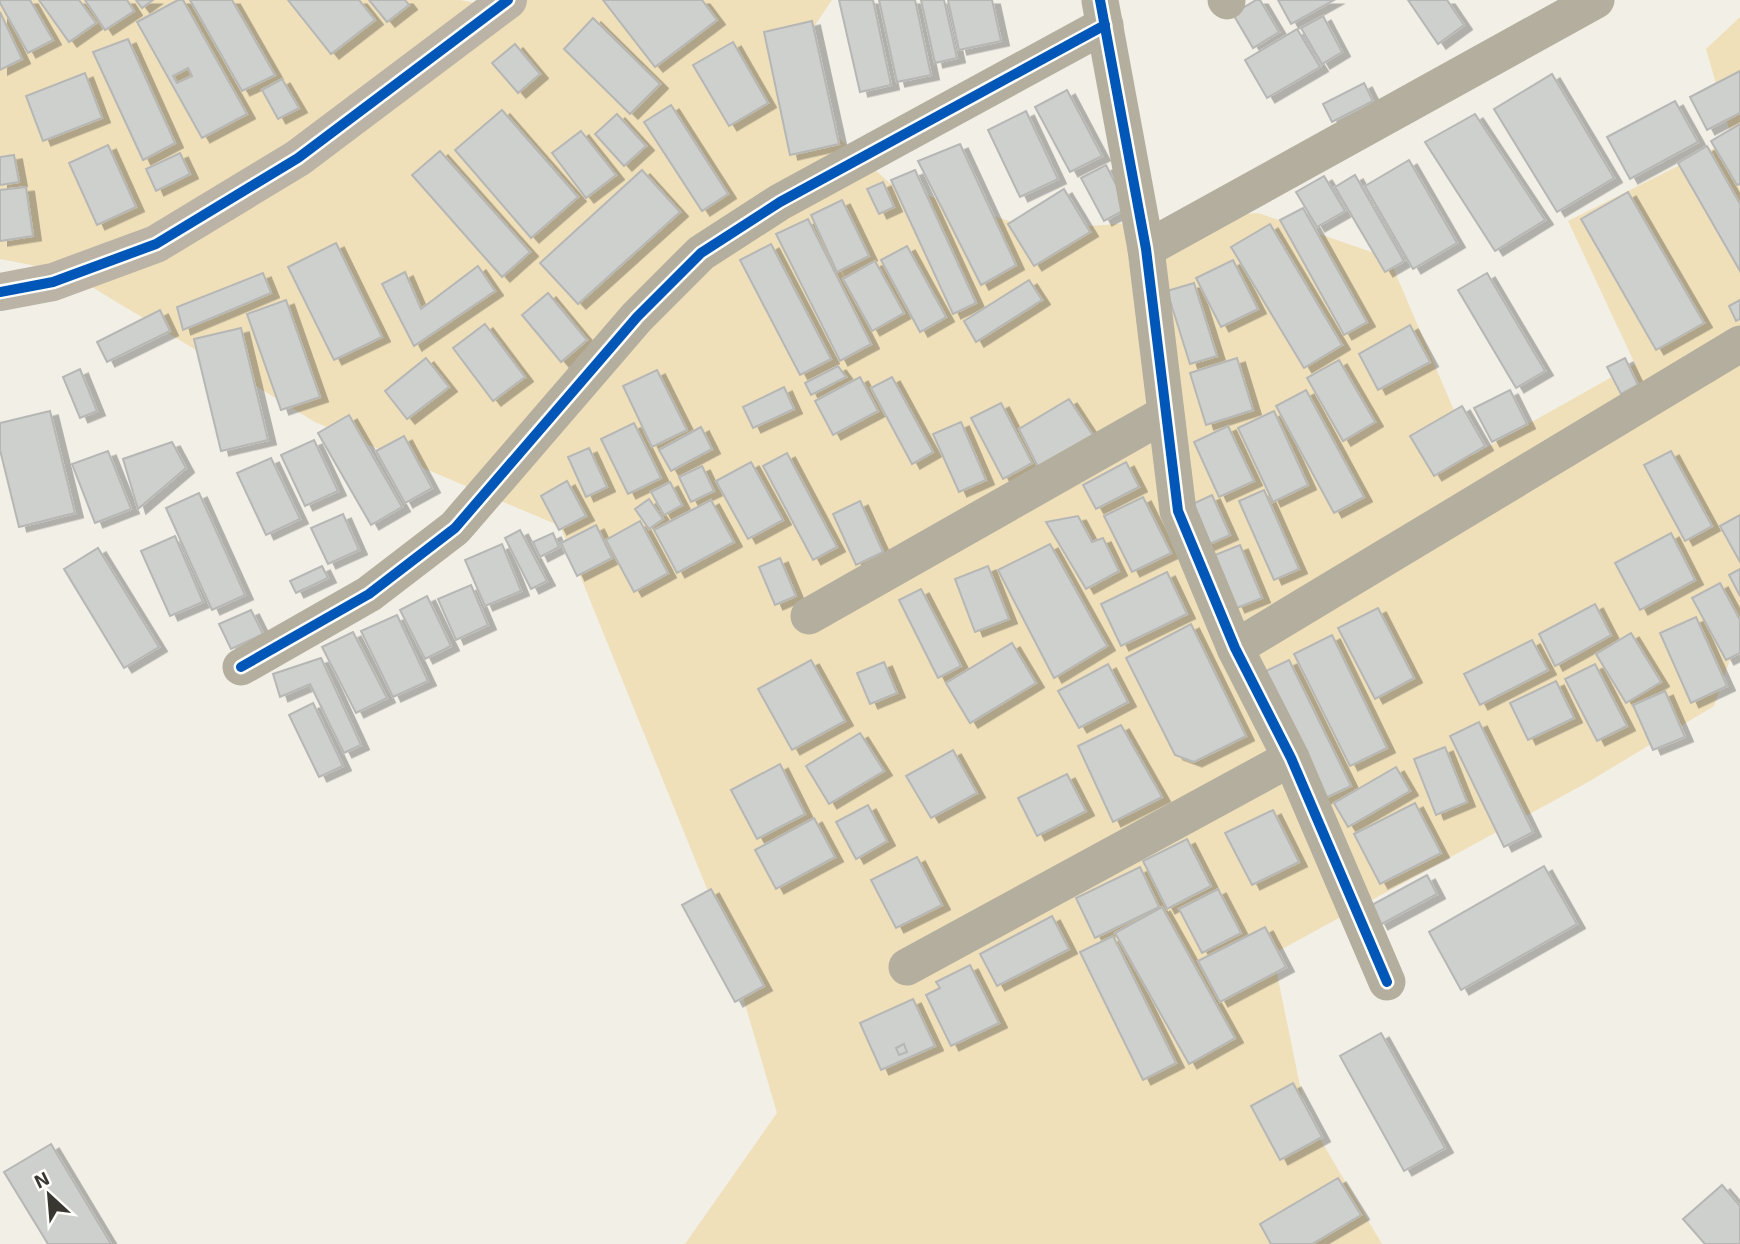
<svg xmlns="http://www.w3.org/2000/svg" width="1740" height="1244" font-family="'Exo 2',sans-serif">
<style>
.green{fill:#f0e0ba}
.building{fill:#ced0cd;stroke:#b6b7b5;stroke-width:2;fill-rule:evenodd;filter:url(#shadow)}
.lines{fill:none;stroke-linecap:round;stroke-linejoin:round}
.street{stroke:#b3ae9e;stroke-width:37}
.secondary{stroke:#bbb4a6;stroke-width:38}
.cycleway-casing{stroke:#fffefb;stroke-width:15}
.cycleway{stroke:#0057b8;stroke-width:10}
</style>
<defs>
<filter id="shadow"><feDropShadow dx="8" dy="4.5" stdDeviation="0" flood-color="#0004"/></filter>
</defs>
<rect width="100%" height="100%" fill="#f2efe7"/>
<path class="green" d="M0,0H460L476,3L479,0H832L776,83L891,184L1038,230L1258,213L1389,258L1473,455L1635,364L1568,221L1732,139L1706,49L1740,17V630L1714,706L1590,781L1273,954L1306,1115L1382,1244H685L777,1113L722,926L560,526L315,422L67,272L0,259Z"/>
<g class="building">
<path d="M0,0H30L53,40L28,53L0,3Z"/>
<path d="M39,0H79L96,23L69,42Z"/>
<path d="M85,0H127L134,11L105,30Z"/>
<path d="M136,0H153L142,8Z"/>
<path d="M178,0H183L247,114L202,138L137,22ZM188,68L192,76L177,83L173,76Z"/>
<path d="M190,0H232L275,75L242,91Z"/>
<path d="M288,0H359L375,20L331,54Z"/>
<path d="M369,0H405L409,5L387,22Z"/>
<path d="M603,0H702L717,20L655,67Z"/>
<path d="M839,0H873L891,85L860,92Z"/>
<path d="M879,0H915L931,75L897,82Z"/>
<path d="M921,0H944L957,58L935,63Z"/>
<path d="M948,0H992L1001,41L959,50Z"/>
<path d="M1256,0H1260L1279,32L1253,48L1233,14Z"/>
<path d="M1278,0H1334L1291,24Z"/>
<path d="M1408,0H1447L1464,25L1438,44Z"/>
<path d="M0,12L22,59L0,70Z"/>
<path d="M1323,16L1342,52L1322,64L1301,28Z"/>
<path d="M593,18L660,84L630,114L564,49Z"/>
<path d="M812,21L839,144L790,155L764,32Z"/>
<path d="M1297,29L1320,67L1267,98L1245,60Z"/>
<path d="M128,39L175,143L143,160L93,52Z"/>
<path d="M733,42L768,103L729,126L693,65Z"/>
<path d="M515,44L540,74L518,93L492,63Z"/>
<path d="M1740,71V113L1707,130L1690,97Z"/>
<path d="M85,73L102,118L43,141L26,96Z"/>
<path d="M1552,74L1614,178L1557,212L1494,109Z"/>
<path d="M282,79L299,108L278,119L262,90Z"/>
<path d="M1364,83L1373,101L1332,122L1323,104Z"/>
<path d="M1067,90L1102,156L1070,172L1035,107Z"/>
<path d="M1675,101L1698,142L1630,179L1607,137Z"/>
<path d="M671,105L728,194L702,211L644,122Z"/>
<path d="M502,110L578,197L531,238L455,150Z"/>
<path d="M1026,111L1058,179L1020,197L988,130Z"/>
<path d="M617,114L646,146L624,166L595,134Z"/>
<path d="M1475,114L1545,220L1495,251L1425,142Z"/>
<path d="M1740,124V184L1737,185L1711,141Z"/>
<path d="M581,131L616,175L586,198L552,153Z"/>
<path d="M960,144L1016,265L981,285L918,161Z"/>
<path d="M108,145L136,207L97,225L69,163Z"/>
<path d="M1707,146L1740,204V271L1678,163Z"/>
<path d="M440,151L530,252L502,277L412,175Z"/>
<path d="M180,153L190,174L156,191L146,169Z"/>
<path d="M14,155L19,182L0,185V157Z"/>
<path d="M1409,160L1457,243L1413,269L1365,186Z"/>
<path d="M1106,165L1128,208L1104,221L1081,178Z"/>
<path d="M642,170L680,212L578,304L540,263Z"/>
<path d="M915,170L976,303L953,314L891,180Z"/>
<path d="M1355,175L1404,261L1385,272L1335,187Z"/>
<path d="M1324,176L1345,211L1317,227L1296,192Z"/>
<path d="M883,182L894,207L879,214L867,189Z"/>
<path d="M26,187L33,236L0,241V190Z"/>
<path d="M1064,189L1090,232L1034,266L1008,224Z"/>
<path d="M1628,192L1704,323L1656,350L1581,219Z"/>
<path d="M842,200L869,256L837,272L811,215Z"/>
<path d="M1303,208L1367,322L1344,335L1280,220Z"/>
<path d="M808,219L871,344L840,361L776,234Z"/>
<path d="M1270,224L1342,345L1304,368L1231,247Z"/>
<path d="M336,243L382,337L334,360L288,267Z"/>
<path d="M771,244L831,359L800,375L740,260Z"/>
<path d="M907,246L946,317L920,332L881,260Z"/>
<path d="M1233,260L1258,309L1221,327L1196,278Z"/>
<path d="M875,261L904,313L872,331L843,279Z"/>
<path d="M478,266L495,291L414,346L382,284L405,272L421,309Z"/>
<path d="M263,273L271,293L183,330L177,307Z"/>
<path d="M1487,273L1545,371L1516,388L1458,290Z"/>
<path d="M1029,280L1042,300L976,342L964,321Z"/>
<path d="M1194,283L1217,356L1190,364L1167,291Z"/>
<path d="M548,293L587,340L561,362L522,315Z"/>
<path d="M286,300L320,397L281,410L247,314Z"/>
<path d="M1740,300V319L1736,321L1729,306Z"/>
<path d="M160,310L170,331L107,362L97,342Z"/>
<path d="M485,324L525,377L493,401L453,348Z"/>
<path d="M1410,325L1430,362L1378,390L1359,354Z"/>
<path d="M241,328L268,440L221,451L194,339Z"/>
<path d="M426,358L449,387L407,419L385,391Z"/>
<path d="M1237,358L1253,410L1206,425L1190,373Z"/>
<path d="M1625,358L1638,385L1621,394L1607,367Z"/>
<path d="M1339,360L1375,422L1343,441L1307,378Z"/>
<path d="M838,366L846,377L811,395L805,383Z"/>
<path d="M80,369L97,411L80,418L63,377Z"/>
<path d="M657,370L687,430L652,447L623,386Z"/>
<path d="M860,377L878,411L833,435L815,401Z"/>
<path d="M892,377L933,452L912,464L871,388Z"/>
<path d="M784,387L794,409L753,428L743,407Z"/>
<path d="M1306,390L1364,497L1334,513L1276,406Z"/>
<path d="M1510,390L1527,424L1492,442L1474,408Z"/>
<path d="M1069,399L1096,440L1039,469L1019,429Z"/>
<path d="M1001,403L1032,463L1003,479L971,418Z"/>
<path d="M1462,406L1485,446L1434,476L1410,436Z"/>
<path d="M50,411L75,513L19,527L0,450V423Z"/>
<path d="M1274,411L1308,485L1273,502L1238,428Z"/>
<path d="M349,415L402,507L371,525L318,433Z"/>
<path d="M961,422L986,480L959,492L933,434Z"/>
<path d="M634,423L661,478L628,494L601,439Z"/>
<path d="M1228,426L1254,481L1219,497L1194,442Z"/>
<path d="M701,427L712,449L671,471L659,450Z"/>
<path d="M404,436L432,488L405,503L376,451Z"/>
<path d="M314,440L338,491L305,506L281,455Z"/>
<path d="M172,442L186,468L138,509L123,459Z"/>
<path d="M589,448L607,487L586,497L568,457Z"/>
<path d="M108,451L131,509L95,523L72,464Z"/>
<path d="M1671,451L1712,526L1685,541L1644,465Z"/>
<path d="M787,453L837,547L813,560L763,466Z"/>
<path d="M271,458L300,519L266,535L237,473Z"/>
<path d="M751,462L783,520L748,539L716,481Z"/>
<path d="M1126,462L1139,487L1096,509L1083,485Z"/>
<path d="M702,466L714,491L691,502L679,477Z"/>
<path d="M567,481L586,516L559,530L541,496Z"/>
<path d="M670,482L682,505L664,515L651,492Z"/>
<path d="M1264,490L1299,569L1274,580L1239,501Z"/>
<path d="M199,493L245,595L212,610L166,508Z"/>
<path d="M1212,495L1230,535L1203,547L1186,507Z"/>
<path d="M1143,497L1171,553L1132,572L1104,516Z"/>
<path d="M649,499L663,519L649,529L635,509Z"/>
<path d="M711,500L734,542L677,573L654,530Z"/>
<path d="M860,501L883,552L856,565L833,514Z"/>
<path d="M343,514L359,550L328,564L311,528Z"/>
<path d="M1740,515V562L1720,526Z"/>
<path d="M1078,516L1092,542L1103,538L1119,571L1086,589L1046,522Z"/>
<path d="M640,521L668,573L634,592L606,540Z"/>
<path d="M596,525L612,558L577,576L561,543Z"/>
<path d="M520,530L547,581L531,589L505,538Z"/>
<path d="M553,533L559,547L540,557L533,542Z"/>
<path d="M1671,533L1695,580L1640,610L1615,563Z"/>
<path d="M175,536L203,602L170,616L141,551Z"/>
<path d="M502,544L521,591L485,606L465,560Z"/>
<path d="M1050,544L1107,646L1054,678L998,570Z"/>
<path d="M1240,545L1262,598L1237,608L1215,555Z"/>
<path d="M98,548L159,647L124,668L64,569Z"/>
<path d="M780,558L796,596L775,605L759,567Z"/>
<path d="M322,566L328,578L296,593L290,581Z"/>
<path d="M988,566L1009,619L975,632L955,579Z"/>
<path d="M1740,569V596L1729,575Z"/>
<path d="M1167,572L1187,614L1121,646L1101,604Z"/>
<path d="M1720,583L1740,620V653L1726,660L1692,598Z"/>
<path d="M471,585L488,625L456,640L438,599Z"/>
<path d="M921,589L961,666L938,678L899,600Z"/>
<path d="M427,596L451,646L425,659L400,610Z"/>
<path d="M1595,604L1611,635L1555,666L1539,634Z"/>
<path d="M1378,608L1414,678L1375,699L1338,628Z"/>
<path d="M251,610L263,634L231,649L219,624Z"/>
<path d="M397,615L428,681L393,697L361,631Z"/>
<path d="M1696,617L1727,686L1691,703L1660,633Z"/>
<path d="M1191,624L1246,736L1194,762L1175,755L1126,658Z"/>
<path d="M353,632L387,698L356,713L322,647Z"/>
<path d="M1631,633L1661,682L1626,703L1596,654Z"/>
<path d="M1332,635L1387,748L1350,766L1294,654Z"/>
<path d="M1532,640L1548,670L1480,705L1464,674Z"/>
<path d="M1012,643L1036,683L970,723L946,683Z"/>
<path d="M321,658L361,745L344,753L310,684L280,697L273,674Z"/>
<path d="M811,660L845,721L792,750L758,689Z"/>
<path d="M1289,660L1351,786L1323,799L1262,673Z"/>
<path d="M884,662L897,693L870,704L857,673Z"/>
<path d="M1108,664L1128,702L1079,728L1058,691Z"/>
<path d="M1595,664L1627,726L1597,741L1565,679Z"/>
<path d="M1556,681L1574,718L1528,740L1510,703Z"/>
<path d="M1665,691L1685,737L1653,750L1633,705Z"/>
<path d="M313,703L343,766L319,777L289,715Z"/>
<path d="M1479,722L1533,832L1504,847L1450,736Z"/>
<path d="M1121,725L1162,797L1113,822L1078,746Z"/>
<path d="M860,733L884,771L829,804L806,766Z"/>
<path d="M1445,747L1467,802L1436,815L1414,759Z"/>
<path d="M953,750L977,793L931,818L906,776Z"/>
<path d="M780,764L805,814L757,839L731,790Z"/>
<path d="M1396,767L1410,791L1348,827L1334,803Z"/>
<path d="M1067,774L1086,811L1037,836L1018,798Z"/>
<path d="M1415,803L1441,853L1380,884L1354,834Z"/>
<path d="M868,805L887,841L856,859L836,822Z"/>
<path d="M1273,810L1299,862L1252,885L1225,833Z"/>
<path d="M814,818L835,857L776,889L755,850Z"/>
<path d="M1187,839L1211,886L1167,909L1143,861Z"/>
<path d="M917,857L942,905L896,928L871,880Z"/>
<path d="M1544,866L1577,924L1461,990L1429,932Z"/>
<path d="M1140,867L1159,907L1095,938L1076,898Z"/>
<path d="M1427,875L1437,894L1380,925L1370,906Z"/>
<path d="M711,889L764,986L735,1002L682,905Z"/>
<path d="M1218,889L1241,933L1202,953L1179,909Z"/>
<path d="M1162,907L1235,1038L1189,1064L1115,933Z"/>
<path d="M1052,916L1069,949L997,986L980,954Z"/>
<path d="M1265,927L1286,967L1220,1002L1198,961Z"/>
<path d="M1113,936L1176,1063L1143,1080L1080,952Z"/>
<path d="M970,965L999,1023L951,1046L926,995L940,988L936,982Z"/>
<path d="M913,999L935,1046L881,1070L860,1023Z"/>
<path d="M1381,1033L1445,1148L1404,1171L1340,1056Z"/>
<path d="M904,1044L907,1052L899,1055L896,1048Z"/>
<path d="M1293,1083L1322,1137L1280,1160L1251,1106Z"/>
<path d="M51,1144L111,1244H48L4,1172Z"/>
<path d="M1338,1178L1361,1215L1312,1244H1271L1260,1224Z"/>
<path d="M1722,1185L1740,1206V1244H1705L1683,1219Z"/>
</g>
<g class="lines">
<g class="street">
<path d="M1226,0L1227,1"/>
<path d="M1100,1L1146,249L1178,511L1235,648L1291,758L1387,982"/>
<path d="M1146,249L1596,0"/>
<path d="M809,616L1165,414"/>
<path d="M1235,648L1740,344"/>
<path d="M241,667L369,594L455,528L637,317L701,253L780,202L1105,25"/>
<path d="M907,967L1291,758"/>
</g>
<path class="secondary" d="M0,292L53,282L156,244L298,158L508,0"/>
<defs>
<g id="cycleway">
<path d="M1100,0L1146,249L1178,511L1235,648L1291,758L1387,982"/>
<path d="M0,292L53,282L156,244L298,158L508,0"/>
<path d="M241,667L369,594L455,528L637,317L701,253L780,202L1105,25"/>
</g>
</defs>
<use href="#cycleway" class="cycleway-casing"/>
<use href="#cycleway" class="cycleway"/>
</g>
<g transform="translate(49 1195) rotate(334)" stroke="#fffefb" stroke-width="5" paint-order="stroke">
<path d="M0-5L12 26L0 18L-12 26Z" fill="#393732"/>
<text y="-10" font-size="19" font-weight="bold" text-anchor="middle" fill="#393732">N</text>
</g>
</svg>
